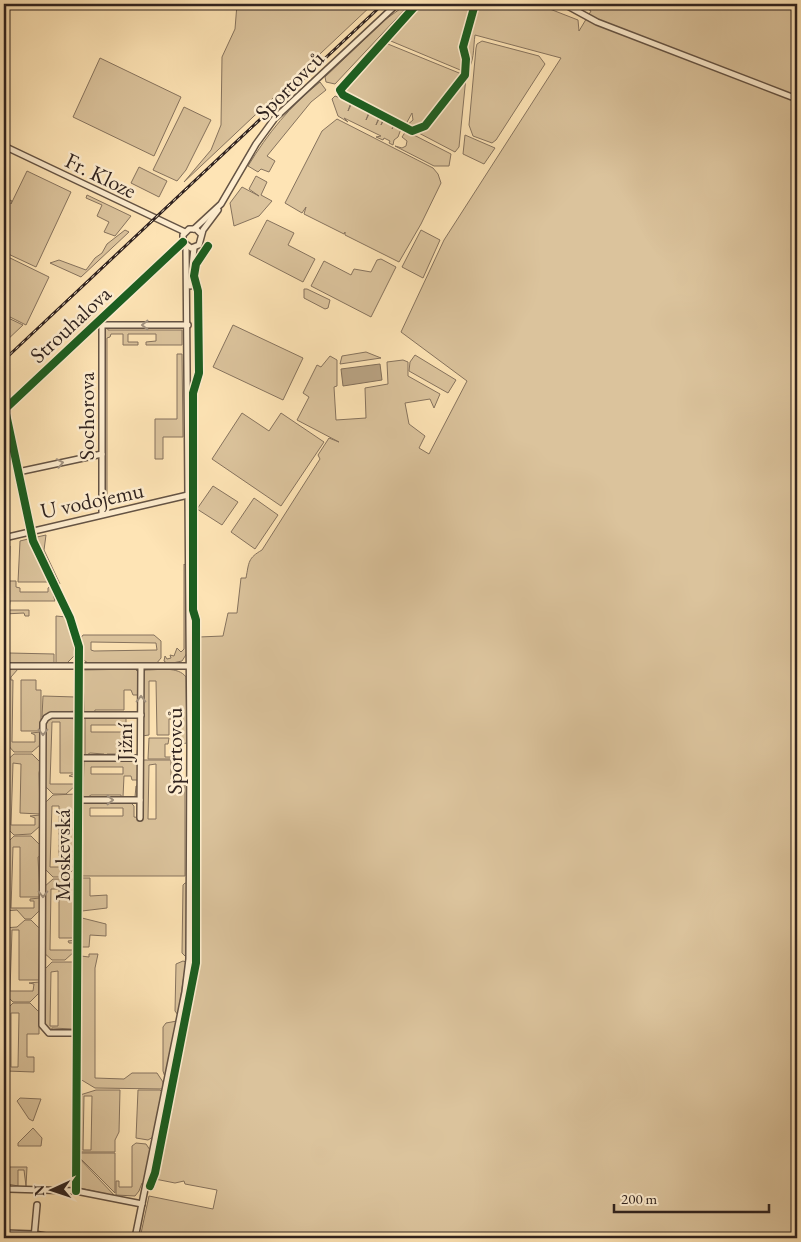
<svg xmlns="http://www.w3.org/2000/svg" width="801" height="1242" font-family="'EB Garamond',serif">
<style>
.green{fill:#dbc39c;stroke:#86735e;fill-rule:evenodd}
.water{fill:#b8a282;stroke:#826f5a}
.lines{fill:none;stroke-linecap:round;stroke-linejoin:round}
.minor-casing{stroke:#645344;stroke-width:8}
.minor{stroke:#feedcf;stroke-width:5}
.rail-casing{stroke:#30231f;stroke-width:3}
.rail{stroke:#feedcf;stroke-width:1;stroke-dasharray:4;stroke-linecap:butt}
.cycleway-casing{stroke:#feedcf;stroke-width:11}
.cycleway{stroke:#1b5e20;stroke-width:8}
.oneway{stroke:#a19280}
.labels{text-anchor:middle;stroke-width:5;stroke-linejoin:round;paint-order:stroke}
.street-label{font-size:22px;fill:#30231f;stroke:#feedcf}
</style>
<rect width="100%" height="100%" fill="#fee4b5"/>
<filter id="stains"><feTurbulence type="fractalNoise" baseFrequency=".004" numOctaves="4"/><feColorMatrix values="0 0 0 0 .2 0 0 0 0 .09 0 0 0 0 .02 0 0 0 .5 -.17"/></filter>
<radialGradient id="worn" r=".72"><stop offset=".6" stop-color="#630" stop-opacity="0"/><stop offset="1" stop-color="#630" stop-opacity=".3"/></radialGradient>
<g class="green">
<path d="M237,4H373L184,182L211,150L221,125L222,57L235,29Z"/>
<path d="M407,4H410L335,84L326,82L325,77L386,19Z"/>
<path d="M419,4H537L578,20L579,31L591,11L579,4H797V1238H140L149,1196L213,1209L217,1190L185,1184L184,1181L175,1183L155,1179L198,972L199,637L223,636L228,613H237L241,578H246C249,562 248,558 262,550L320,459L318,455L329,438L339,442L297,420L309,397L303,393L317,365L321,367L330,356L337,360V386L334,387L336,420L366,418L365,388L388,384L387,362L403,360L408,362V376L440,394L434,408L430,399L405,403L409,424L425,436L419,448L429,454L467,381L401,332L444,240L561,58L475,35C473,47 475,65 465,72L386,39Z"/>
<path d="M482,41L539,56L545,64L496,140L492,143L473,136L469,125L476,48L477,44Z"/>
<path d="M383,42L464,75L424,125L412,129L406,126L413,120L412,113L406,124L390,116L389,118L343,92V88Z"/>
<path d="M100,58L181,97L154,156L73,117Z"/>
<path d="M466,77L459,147L455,152L415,131L426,126Z"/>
<path d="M320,82L326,90L311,102L267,156L275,161L269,172L261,169L258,172L248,166C268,133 290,106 320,82Z"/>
<path d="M335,96L351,102L348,111L352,103L369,112L366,120L370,112L379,117L376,125L380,117L383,119L381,125L384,120L394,125L392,129L395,125L401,129L398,137L394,140L393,145L389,143L390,141L384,138L383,140L376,137L381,136L344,118L348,122L338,116L332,99Z"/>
<path d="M184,107L211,120L186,170L177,181L153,170Z"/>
<path d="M337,119L433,168L438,174L441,183L421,224L399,262L345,235V232L344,234L304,214L306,207L302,213L285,203L322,131Z"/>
<path d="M406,131L451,154L449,166H434L395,146L402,148L406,146L407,141L402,137Z"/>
<path d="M465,135L495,148L484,164L463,154Z"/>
<path d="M139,167L167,181L159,197L131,183Z"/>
<path d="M27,171L71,192L36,267L4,252V197L12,201L11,204Z"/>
<path d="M256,176L267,182L261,195L272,201L259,216L234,226L230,203L242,187L259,196L249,189Z"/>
<path d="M87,195L131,216L115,236L104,232L109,222L97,216L102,205L86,198Z"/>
<path d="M267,220L294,233L288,245L315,259L303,282L249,254Z"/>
<path d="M125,230L129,232L81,277L50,263L59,260L86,270L95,258L102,253L107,244Z"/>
<path d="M421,230L440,240L423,278L402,267Z"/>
<path d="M4,255L49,277L26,325L4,314Z"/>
<path d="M381,259L396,267L371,317L311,286L324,261L351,275L354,269L371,272L377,260Z"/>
<path d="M304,289H307L330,300L328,308L325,309L304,298Z"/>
<path d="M4,316L23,325L4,343Z"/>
<path d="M233,325L303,358L283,400L213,367Z"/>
<path d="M107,327L108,330H182V345H146V342L156,341V334H128V342H138V345H123V334H111L110,337L107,338V506H105L104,329Z"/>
<path d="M366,352L381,358L340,364L342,356Z"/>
<path d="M177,354H182L183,437H163V459H155V419H177Z"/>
<path d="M415,355L456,380L448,393L409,371L410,362Z"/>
<path d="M242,413L269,431L281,413L324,442L281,506L212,459Z"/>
<path d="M213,486L238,502L222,525L197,509Z"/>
<path d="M254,498L278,515L255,549L231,532Z"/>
<path d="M46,535L44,550L60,584L57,586L36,542L37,537Z"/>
<path d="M28,539L48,581L47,582H18L20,541Z"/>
<path d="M4,546H10L9,581H16V587L20,588V592H48V588L51,586L55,601H10L9,610H29V616H25L24,613L4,614Z"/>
<path d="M184,564L187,567V653L182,661L168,664L164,661L165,656L167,659L171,658L170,655L174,656L177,648L181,652L184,649Z"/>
<path d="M56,616L66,617L72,636L75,655L67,663H56Z"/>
<path d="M83,635H154L161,641V658L156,664L88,663L82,659L80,639ZM91,642L156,643L157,650L94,651L91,650Z"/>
<path d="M9,653L54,654V664L10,663L6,660Z"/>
<path d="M9,669H18L11,677V680H13L12,742H35V735L31,733L41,732V744L32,752H14L6,743V672Z"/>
<path d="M135,669L139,673L140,695H133L131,690H124V710H95L94,714L84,713L83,670Z"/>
<path d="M146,670C159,670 178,666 186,677L187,743L180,744L181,719H169V735H157L156,681H149V735L142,736L143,671Z"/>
<path d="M21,680H36V690H41V731H21Z"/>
<path d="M43,696L76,697V711L50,713L42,717Z"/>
<path d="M126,716V739L130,740V743H125V755H137L138,743L139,746L138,756L124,757L123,754H107L105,757L104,754L90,753L85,756V717ZM91,725H123L124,732H91Z"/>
<path d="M52,717L76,719L75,773H60V722H52L50,784H74V777L69,776L73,774L75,775V786L66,794H53L44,785L45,722Z"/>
<path d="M149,738H169L168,744H165V757H175V759H148Z"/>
<path d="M14,754H32L41,763L39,773L40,814L20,813L21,764L13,763L11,825H35V818L30,816L40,815V826L31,834L14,835L5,826V762Z"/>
<path d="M84,760H137L139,780H132L131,776H124L123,797H135L136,786H139L137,798L121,799V795H91L85,799L83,795ZM91,767H123V774H91Z"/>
<path d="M143,760H171V779L185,781V876H82L83,802H130L134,806V817L141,818ZM156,764V819H148L149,765ZM90,808H123V816H90Z"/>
<path d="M76,794L74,856H59V806H52L50,867H73L74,860L69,858H75V868L66,877H53L44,868V804L53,795Z"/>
<path d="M14,836H31L40,845V856L38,857L40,897H20V847H13L11,908H34V901H30V899L40,898V910L31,919H25L17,910L5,911V845Z"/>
<path d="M82,878H90V896L107,895V908L82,911Z"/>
<path d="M53,879H75L74,938H59V889H51L50,950H73V943H69L68,941L75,940V951L65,960H52L43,952L44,887Z"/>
<path d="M185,883H188L186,957L182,953L183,885Z"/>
<path d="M82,918L106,924V936L90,935L89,947H81Z"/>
<path d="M25,920H31L40,929L39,980H19V930H12L10,991H33L34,984L29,983L39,982V993L30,1002H13L4,993V928L17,927Z"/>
<path d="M89,954H98L95,968V1078L124,1079L132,1073H157L163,1082V1089L95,1088L80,1079L81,956L89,957Z"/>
<path d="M183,961L186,962L178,1015L175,1011L176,964Z"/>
<path d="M52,962H73V1029L52,1028L51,1032L44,1028L43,971ZM58,971V1026H50L51,972Z"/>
<path d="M13,1003H30L39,1012V1034H27V1057H34V1072L6,1071L4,1069V1012ZM11,1013H19L18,1067H11Z"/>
<path d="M177,1021L165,1077L163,1071V1027L166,1023Z"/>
<path d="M96,1090H120L119,1132L115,1140V1152H80V1095ZM84,1096H92L91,1150H83Z"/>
<path d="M138,1090H160L162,1092L153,1137L148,1140L136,1138Z"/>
<path d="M20,1098L41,1099L33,1121L29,1119L17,1101Z"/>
<path d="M33,1128L42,1138L41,1146H18V1143Z"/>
<path d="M136,1143L146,1144L150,1150L144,1184L142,1183L139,1191L135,1196L116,1195V1181H119V1187H132V1146Z"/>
<path d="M80,1153H115V1193L80,1158Z"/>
<path d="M79,1158L115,1196L80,1188Z"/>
<path d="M8,1167H27L26,1186L24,1170H18V1186L8,1184Z"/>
</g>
<path class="water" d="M380,364L382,380L343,386L341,369Z"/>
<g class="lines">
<defs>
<g id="minor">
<path d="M564,4L597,22L797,99"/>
<path d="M4,146L185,232"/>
<path d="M194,229L221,204L256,144L275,118L397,4"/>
<path d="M201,234L196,229H189L183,235V242L191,248L199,245L203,230L218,210"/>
<path d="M190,286L194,248"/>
<path d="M102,318V514"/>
<path d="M102,325H188"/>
<path d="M18,472L102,454"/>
<path d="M4,538L188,495"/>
<path d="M4,658V614"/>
<path d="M4,666H189"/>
<path d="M80,758H140"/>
<path d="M80,800H140"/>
<path d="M140,818L141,667"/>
<path d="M77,1033H49L42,1025L43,723L46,718L51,715H141"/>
<path d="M4,1184L9,1189L76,1191L142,1204"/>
<path d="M76,1191L79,647L70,618L33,541L5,409L183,242"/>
<path d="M4,1233L34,1234L57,1238"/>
<path d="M34,1238L37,1205"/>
<path d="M135,1238L185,992L189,959L190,745L186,245"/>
</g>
</defs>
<use href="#minor" class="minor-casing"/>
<use href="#minor" class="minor"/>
<defs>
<path id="rail" d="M4,360L383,4"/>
</defs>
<use href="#rail" class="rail-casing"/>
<use href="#rail" class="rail"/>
<defs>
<g id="cycleway">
<path d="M417,4L340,90L343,95L412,131L425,126L465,75L466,59L463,47L475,4"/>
<path d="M150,1186L155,1173L196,963V620L193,610V393L199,373L198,291L194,276L196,264L208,246"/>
<path d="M76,1191L79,647L70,618L33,541L5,409L183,242"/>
</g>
</defs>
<use href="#cycleway" class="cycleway-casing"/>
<use href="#cycleway" class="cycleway"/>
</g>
<defs><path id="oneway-chevron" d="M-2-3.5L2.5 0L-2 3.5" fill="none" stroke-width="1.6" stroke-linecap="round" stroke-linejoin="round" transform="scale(1.25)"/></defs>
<g class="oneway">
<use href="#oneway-chevron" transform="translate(145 325) rotate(180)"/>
<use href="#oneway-chevron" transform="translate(60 463) rotate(-12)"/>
<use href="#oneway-chevron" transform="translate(141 699) rotate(-90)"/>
<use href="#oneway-chevron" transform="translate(43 732) rotate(90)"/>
<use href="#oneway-chevron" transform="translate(110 800)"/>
<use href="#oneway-chevron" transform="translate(43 894) rotate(90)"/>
</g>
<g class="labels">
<g class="street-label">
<text transform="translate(289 85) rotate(-45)" y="8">Sportovců</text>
<text transform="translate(101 175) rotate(26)" y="8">Fr. Kloze</text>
<text transform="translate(70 324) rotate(-43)" y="8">Strouhalova</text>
<text transform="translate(86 416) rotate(-90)" y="8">Sochorova</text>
<text transform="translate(92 500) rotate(-12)" y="8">U vodojemu</text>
<text transform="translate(124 742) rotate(-90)" y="8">Jižní</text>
<text transform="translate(174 751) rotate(-90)" y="8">Sportovců</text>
<text transform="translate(62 855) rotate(-90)" y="8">Moskevská</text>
</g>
</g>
<rect width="801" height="1242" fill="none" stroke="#fee4b5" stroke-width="20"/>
<rect x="5" y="5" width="791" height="1232" fill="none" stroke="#30231f" stroke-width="2.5"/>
<rect x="10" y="10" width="781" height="1222" fill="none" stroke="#30231f"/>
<g transform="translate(52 1190) rotate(267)" stroke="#feedcf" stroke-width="4" paint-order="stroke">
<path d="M0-4L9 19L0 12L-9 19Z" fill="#30231f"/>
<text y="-8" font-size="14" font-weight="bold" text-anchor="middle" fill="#30231f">N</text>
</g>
<path d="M614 1204v8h155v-8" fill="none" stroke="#30231f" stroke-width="2.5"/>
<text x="621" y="1204" font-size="15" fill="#30231f" stroke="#feedcf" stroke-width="4" paint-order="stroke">200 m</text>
<rect width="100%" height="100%" filter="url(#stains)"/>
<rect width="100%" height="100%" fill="url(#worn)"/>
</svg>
